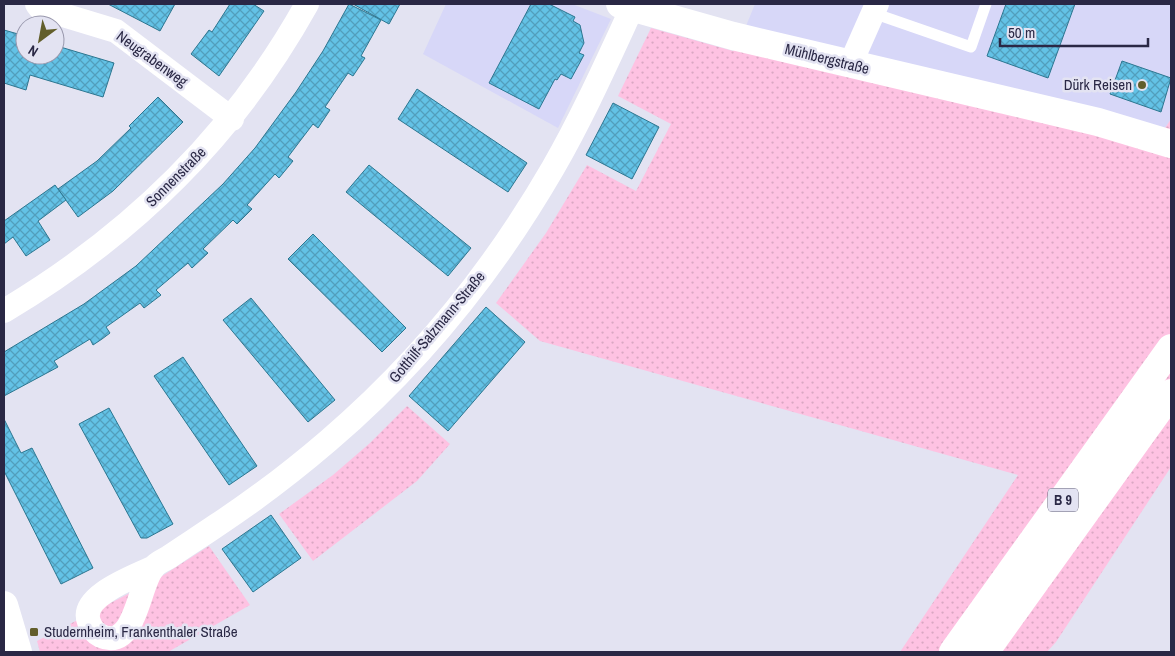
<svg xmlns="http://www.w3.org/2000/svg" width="1175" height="656" font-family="'Archivo Narrow',sans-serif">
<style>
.built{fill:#d7d7f8}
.grass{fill:url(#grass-dots)}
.building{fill:url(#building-cross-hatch);stroke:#2c7690}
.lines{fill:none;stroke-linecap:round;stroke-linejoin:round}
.lane{stroke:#fff;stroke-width:11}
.street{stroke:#fff;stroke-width:24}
.secondary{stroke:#fff;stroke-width:28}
.highway{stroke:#fff;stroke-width:28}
.poi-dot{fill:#625e2b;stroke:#e3e3f2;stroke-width:2}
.labels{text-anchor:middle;stroke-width:5;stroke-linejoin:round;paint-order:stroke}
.shield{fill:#e3e3f2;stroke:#626079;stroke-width:1}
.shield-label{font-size:14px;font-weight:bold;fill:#2a2845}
.street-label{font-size:15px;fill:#2a2845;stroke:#e3e3f2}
.poi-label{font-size:15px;fill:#2a2845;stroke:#e3e3f2;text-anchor:end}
</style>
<defs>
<pattern id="grass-dots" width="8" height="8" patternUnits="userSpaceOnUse" patternTransform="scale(1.25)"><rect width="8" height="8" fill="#fec2e2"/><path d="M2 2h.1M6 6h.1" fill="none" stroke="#daa7c3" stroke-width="1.8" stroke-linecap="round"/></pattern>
<pattern id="building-cross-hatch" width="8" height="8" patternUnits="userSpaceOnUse" patternTransform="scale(1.25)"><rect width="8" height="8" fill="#63c2e6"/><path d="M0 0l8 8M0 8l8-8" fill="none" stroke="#529ebc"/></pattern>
</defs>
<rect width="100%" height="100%" fill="#e3e3f2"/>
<g class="built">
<path d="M446,4H572L611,19L558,128L423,54Z"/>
<path d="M755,4H1171V119L1163,132L746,26Z"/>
</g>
<g class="grass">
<path d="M746,26L1163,131L1171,119V467L1056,642L1047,652H900L1018,475L540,341L496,303L546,233L587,165L636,191L671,124L618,96L651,28L733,51Z"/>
<path d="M407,406L450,444L417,481L313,561L279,514L333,475L370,443Z"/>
<path d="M209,546L250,605L168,652H40L37,641L159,578Z"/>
</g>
<g class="building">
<path d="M108,4H175L160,31Z"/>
<path d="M230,4H253L264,11L219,76L191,54L209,30L212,32Z"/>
<path d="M349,4L381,20L361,56L365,58L353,76L348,73L325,107L330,110L318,128L313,124L300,141L288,157L293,161L279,178L275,174L247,205L252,209L237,224L233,220L203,249L208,253L192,268L188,263L156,290L161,295L144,308L140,303L106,327L110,333L102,339L93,345L90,339L54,361L58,367L4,396V352L84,304L136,266L223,184L255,148L296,92L323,51Z"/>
<path d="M353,4H400L389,24Z"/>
<path d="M531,4H549L575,17L573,21L580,25L584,43L579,53L584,55L571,79L561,74L557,80L555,79L539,109L489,83Z"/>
<path d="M1006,4H1075L1048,78L987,56Z"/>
<path d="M4,30L25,36V55H55L57,46L114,63L103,97L30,75L26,90L4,83Z"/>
<path d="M1122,61L1171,78L1161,112L1110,94Z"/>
<path d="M417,89L527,163L508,192L398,119Z"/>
<path d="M158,97L183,122L113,191L78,217L58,189L97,161L131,128L129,126Z"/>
<path d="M613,103L659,127L632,179L586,155Z"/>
<path d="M369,165L471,248L448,276L346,192Z"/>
<path d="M55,185L66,200L38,221L50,240L26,256L13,237L4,244V221Z"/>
<path d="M313,234L406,328L382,352L288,259Z"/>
<path d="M251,298L335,400L308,422L223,320Z"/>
<path d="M486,307L525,342L448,431L409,396Z"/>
<path d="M183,357L257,466L229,485L154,376Z"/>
<path d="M109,408L173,524L147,538H141L79,424Z"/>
<path d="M4,419L21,453L32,448L93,568L61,584L4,471Z"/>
<path d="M271,515L301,558L253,592L222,549Z"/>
</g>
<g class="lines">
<path class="lane" d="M873,13L971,47L986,4"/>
<g class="street">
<path d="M37,4L40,8L116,31L232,119"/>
<path d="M850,65L877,4"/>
<path d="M4,311C133,234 234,135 307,4"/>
<path d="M152,568C134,577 79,596 89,622C91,628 95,633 101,636C136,651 138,585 153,568C156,563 164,560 169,557C185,546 201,536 217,525C255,500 293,471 328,441C418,364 494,270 553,168C583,116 607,62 632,8"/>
</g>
<g class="secondary">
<path d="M620,4L733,36L1098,122L1171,144"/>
<path d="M4,605L18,652"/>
</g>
<g class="highway">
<path d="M953,652L1171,348"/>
<path d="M985,652L1171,393"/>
</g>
</g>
<g class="poi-dot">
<circle cx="1142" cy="85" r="5"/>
<rect x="29" y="627" width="10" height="10" rx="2.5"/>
</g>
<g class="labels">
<rect class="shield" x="1048" y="488.5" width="30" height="23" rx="4"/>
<g class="shield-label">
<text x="1063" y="505">B 9</text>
</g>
<g class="street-label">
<text transform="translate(152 59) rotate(36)" y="5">Neugrabenweg</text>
<text transform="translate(827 59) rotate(14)" y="5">Mühlbergstraße</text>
<text transform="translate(176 177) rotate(-45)" y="5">Sonnenstraße</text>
<text transform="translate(437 327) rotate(-50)" y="5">Gotthilf-Salzmann-Straße</text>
</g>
<g class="poi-label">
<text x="1132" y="90">Dürk Reisen</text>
<text x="44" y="637" text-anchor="start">Studernheim, Frankenthaler Straße</text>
</g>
</g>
<rect width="1175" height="656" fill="none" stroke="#2a2845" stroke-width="10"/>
<g transform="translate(40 40) rotate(212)"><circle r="24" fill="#e3e3f2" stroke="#9998ad"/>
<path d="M0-4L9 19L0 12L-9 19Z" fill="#625e2b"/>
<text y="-8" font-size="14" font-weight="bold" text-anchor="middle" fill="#2a2845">N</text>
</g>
<path d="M1000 38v8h148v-8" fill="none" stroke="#2a2845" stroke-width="2.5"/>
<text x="1008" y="38" font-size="15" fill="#2a2845" stroke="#e3e3f2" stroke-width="4" paint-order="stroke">50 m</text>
</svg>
